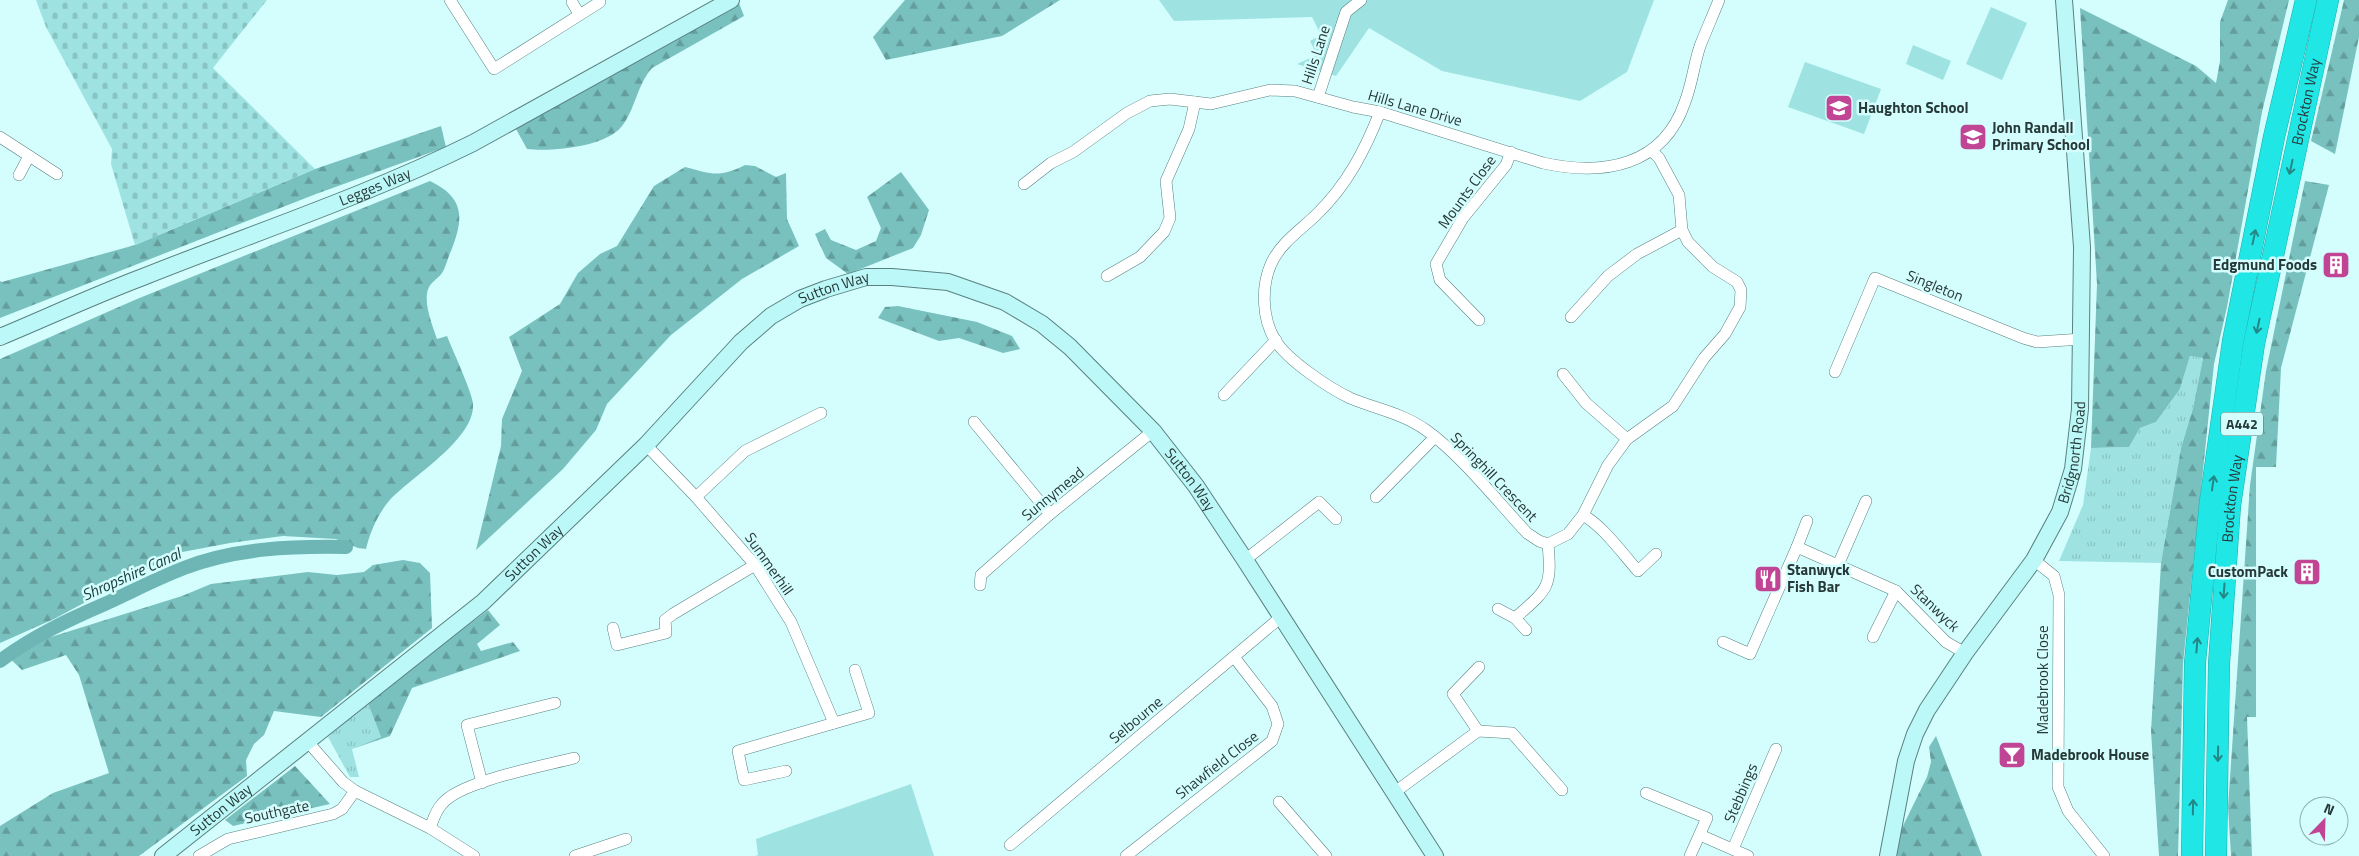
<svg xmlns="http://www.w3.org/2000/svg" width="2359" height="856" font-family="'Titillium Web',sans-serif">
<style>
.grass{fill:url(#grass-tufts)}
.forest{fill:url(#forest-firs)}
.cemetery{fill:url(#cemetery-stones)}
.park{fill:#9ee3e2}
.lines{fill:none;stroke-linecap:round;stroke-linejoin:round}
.canal{stroke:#6eb6b5;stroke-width:14}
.street-casing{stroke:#598180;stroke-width:12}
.secondary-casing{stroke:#598180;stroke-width:18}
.highway-casing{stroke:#22a9a8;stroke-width:22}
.street{stroke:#fff;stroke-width:11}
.secondary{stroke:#bcf8f7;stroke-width:16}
.highway{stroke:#20e6e5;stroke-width:21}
.oneway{stroke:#248686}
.labels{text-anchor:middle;stroke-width:5;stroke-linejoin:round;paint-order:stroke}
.shield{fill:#d3fefd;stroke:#5b7373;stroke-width:1}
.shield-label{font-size:14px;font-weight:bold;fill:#273838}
.street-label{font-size:15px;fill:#273838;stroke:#d3fefd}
.poi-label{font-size:15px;font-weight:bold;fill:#273838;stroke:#d3fefd;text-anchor:start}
.water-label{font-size:16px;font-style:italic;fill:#193c3c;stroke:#d3fefd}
</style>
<defs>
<pattern id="grass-tufts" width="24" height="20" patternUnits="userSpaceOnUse" patternTransform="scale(1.25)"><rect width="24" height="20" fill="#9ee3e2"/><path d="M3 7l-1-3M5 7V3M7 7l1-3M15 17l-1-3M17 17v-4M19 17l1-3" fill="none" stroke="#88c4c3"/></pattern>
<pattern id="forest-firs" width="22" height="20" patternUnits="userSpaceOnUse" patternTransform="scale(1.25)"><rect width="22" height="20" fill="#79c1bf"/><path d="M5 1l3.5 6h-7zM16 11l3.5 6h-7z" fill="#639e9c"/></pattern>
<pattern id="cemetery-stones" width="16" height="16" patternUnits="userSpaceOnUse" patternTransform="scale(1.25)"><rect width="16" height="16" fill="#9ee3e2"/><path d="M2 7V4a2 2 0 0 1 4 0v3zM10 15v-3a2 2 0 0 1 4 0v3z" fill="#88c4c3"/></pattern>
</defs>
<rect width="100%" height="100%" fill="#d3fefd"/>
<g class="grass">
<path d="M2190,356L2203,358L2193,408L2181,448L2161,563L2059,561L2083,505L2091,448L2129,447L2140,428L2156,422L2180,389Z"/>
<path d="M367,701L381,737L352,749L359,777H350L328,737Z"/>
</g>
<g class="forest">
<path d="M905,0H1060L1002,36L886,60L873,37Z"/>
<path d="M2228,0H2289L2262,112L2227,307L2214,364L2183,664L2178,856H2159L2151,731L2161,563L2181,448L2193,408L2203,358L2190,356L2180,389L2156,422L2140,428L2129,447L2091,448L2097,284L2080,8L2196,66L2216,83L2220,61V22Z"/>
<path d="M2344,0H2359V37L2335,154L2311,141Z"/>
<path d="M739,3L744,16L652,68C637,85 635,110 622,126C606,147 551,152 527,149L516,129Z"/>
<path d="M441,126L446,147L316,194L0,318V281L2,282L135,245L315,169Z"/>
<path d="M745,165L755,166L776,177L786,173L787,219L799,246L742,279L671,335L607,404L596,430L563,469L476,550L501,446L502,419L522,371L509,337L560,304L578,273L600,254L617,246L654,186L685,167C712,174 719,178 745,165Z"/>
<path d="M901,172L929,210L921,235L913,248L848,274L826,258L815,234L825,229L831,240L856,250L876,241L881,228L867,197Z"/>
<path d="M430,181C465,198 464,218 451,251C448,257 446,267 442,273C437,280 428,283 427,294C425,307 433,327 437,339L447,336C452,349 473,394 473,404C475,440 410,477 389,501C378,514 370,532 366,549L358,548L336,539L283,536L230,543L177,553L54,619L0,643V359L137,299Z"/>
<path d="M2305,181L2329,185L2281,368L2276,467H2256V717H2247L2252,856H2231L2228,807L2250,485L2266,371Z"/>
<path d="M898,306L977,322L1012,336L1020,349L1003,353L959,338L939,341L878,318L885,307Z"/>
<path d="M403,560L420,563L430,573L432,628L321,717L274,711L264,735L254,744L246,760L247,776L139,856H0V826L53,793L109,773L79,675L66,655L22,670L3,652L182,596L211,584L308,572L337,575L364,572L373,565Z"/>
<path d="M488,610L500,625L477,644L481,651L513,642L520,651L412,688L390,736L352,749L381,737L367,701Z"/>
<path d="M1936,736L1982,856H1895L1900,832L1927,777L1931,762L1929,747Z"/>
<path d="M295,766L330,804L233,826L225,820Z"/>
</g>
<path class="cemetery" d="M36,0H267L213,68L315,169L135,245L111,164L112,149L46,27Z"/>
<g class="park">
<path d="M1159,0H1654L1627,72L1580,101L1442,71L1369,28L1336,76L1297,64L1317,55L1310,41L1321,35L1312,17L1174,21Z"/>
<path d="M1991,7L2027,23L2002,80L1966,64Z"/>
<path d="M1913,45L1951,61L1943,80L1906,64Z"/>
<path d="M1805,62L1881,89L1864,134L1788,107Z"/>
<path d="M911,784L934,856H755L758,855L756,839Z"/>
</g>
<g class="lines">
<path class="canal" d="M0,661C33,636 70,619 107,603C133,591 158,578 184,568C235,548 293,546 346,547"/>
<defs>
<g id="street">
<path d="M450,0L494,69L600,2"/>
<path d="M572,2L579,14"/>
<path d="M1318,97L1346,12L1361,0"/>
<path d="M1380,112C1365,150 1347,185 1317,214C1301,230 1281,242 1271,264C1261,287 1262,318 1275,340C1287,360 1329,388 1350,398C1376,409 1402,413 1426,430C1461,455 1497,501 1527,533L1539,541L1548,544L1568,534L1583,515L1608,465L1627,439L1673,406L1704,358L1725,334L1740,307L1741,290L1737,282L1713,267L1688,242L1682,230L1679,195L1659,158L1652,151"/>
<path d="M0,137L57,174"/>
<path d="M19,175L29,156"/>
<path d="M1024,184L1051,163L1073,152L1127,113L1150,101L1170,99L1211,104L1270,90L1295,91L1353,107L1380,112L1543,163C1603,176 1663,167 1685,102C1692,84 1694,64 1700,46C1706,31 1713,15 1719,0"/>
<path d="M1107,276L1140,257L1164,232L1170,218L1166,181L1189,129L1195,102"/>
<path d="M1571,317L1608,276L1637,254L1682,230"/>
<path d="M1479,320L1440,280L1436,264L1463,218L1506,165L1511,152"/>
<path d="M1835,372L1875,278L2023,338L2037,342L2082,339"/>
<path d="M1563,374L1586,403L1627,439"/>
<path d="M1224,395L1276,340"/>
<path d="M974,422L1050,514"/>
<path d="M646,445L696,497L755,565L791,622L834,723"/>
<path d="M696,497L745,451L821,413"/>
<path d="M1376,497L1435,437"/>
<path d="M1583,515C1605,528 1621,552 1638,571L1656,554"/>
<path d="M1797,547L1807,521"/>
<path d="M1245,560L1319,502L1336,519"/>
<path d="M2034,560L2054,576L2059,595L2058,787L2068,811L2104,856"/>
<path d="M1838,565L1866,501"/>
<path d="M980,585L981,575L1050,514L1153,431"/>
<path d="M1498,609L1515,618L1526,630"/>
<path d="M1515,618C1548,589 1552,588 1548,544"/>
<path d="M613,628L617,645L666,633L665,620L673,614L755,565"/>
<path d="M1873,637L1896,591"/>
<path d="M1723,642L1750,654L1797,547L1896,591L1946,642L1965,653"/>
<path d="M1478,731L1453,694L1479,667"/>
<path d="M308,742L343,782L355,791L430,828L474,856"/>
<path d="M786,771L744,780L738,751L869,713L855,670"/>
<path d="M482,783L467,725L555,703"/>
<path d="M1395,792L1478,731L1512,733L1562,790"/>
<path d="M1646,793L1707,818L1690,856"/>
<path d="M1279,802L1326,856"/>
<path d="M430,828C433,820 436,810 442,804C460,781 544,766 574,758"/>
<path d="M1700,835L1748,856"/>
<path d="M1010,845L1281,617"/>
<path d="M1733,849L1776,749"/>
<path d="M199,856L228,839L333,814L342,809L355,791"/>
<path d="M575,856L626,839"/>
<path d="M1126,856L1272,741L1278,724L1272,706L1234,657"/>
</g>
<g id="secondary">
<path id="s1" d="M0,337C48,317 95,295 143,277C253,233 366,196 473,143L731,0"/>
<path id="s2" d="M163,856L483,602L646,445L741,342L771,316L800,299L826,289L866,277H892L948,282L1005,302L1042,324L1070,347L1153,431L1196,486L1245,560L1435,856"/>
<path id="s3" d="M1888,856L1906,761L1915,734L1927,710L1965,653L2034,560L2060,512L2073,469L2080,409L2082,247L2064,0"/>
</g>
<g id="highway">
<path d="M2192,856L2195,663L2210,503L2233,341L2274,137L2306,0"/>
<path id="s4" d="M2216,856L2219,664L2230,506L2254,344L2328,0"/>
</g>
</defs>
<use href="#street" class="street-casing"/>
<use href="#secondary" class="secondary-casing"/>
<use href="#highway" class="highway-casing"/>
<use href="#street" class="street"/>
<use href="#secondary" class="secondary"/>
<use href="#highway" class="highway"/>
</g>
<defs><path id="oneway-shaft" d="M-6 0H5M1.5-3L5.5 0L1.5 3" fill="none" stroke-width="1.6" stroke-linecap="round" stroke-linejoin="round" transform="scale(1.25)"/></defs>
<g class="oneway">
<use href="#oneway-shaft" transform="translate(2291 167) rotate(102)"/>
<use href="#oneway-shaft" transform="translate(2254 237) rotate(-78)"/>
<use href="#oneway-shaft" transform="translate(2258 326) rotate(102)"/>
<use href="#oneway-shaft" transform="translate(2213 483) rotate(-82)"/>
<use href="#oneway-shaft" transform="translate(2224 591) rotate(94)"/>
<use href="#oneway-shaft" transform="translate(2197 645) rotate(-85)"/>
<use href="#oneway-shaft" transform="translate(2218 754) rotate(91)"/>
<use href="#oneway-shaft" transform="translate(2193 807) rotate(-89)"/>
</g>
<defs>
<symbol id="school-square" viewBox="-11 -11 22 22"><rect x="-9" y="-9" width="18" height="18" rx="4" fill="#c04595" stroke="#d3fefd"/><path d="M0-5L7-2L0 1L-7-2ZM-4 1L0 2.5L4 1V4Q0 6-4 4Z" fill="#fff"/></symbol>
<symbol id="building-square" viewBox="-11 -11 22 22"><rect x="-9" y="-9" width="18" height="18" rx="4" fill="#c04595" stroke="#d3fefd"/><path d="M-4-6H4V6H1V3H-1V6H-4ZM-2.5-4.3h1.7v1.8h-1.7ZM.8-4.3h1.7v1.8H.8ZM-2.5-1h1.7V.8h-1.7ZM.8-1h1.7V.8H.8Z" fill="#fff"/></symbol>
<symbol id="restaurant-square" viewBox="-11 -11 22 22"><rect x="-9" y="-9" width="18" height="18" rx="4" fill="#c04595" stroke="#d3fefd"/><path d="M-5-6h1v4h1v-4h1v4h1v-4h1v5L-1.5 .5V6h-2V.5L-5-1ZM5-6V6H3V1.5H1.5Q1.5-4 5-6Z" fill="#fff"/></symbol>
<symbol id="bar-square" viewBox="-11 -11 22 22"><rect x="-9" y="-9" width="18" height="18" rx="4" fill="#c04595" stroke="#d3fefd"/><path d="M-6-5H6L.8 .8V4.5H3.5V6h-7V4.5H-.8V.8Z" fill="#fff"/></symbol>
</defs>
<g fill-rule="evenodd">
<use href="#school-square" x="1823" y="92" width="32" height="32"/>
<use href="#school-square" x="1957" y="121" width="32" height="32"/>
<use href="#building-square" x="2320" y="249" width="32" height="32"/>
<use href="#building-square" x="2291" y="556" width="32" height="32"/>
<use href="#restaurant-square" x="1752" y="563" width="32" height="32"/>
<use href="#bar-square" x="1996" y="739" width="32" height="32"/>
</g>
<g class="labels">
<rect class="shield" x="2221" y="412.5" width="42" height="23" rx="4"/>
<g class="shield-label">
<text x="2242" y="429">A442</text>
</g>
<g class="street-label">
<text transform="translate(1316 55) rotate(-72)" y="5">Hills Lane</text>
<text dy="5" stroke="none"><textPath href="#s4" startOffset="762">Brockton Way</textPath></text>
<text transform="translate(1415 108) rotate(16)" y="5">Hills Lane Drive</text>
<text dy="5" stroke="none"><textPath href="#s1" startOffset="404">Legges Way</textPath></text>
<text transform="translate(1467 192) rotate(-54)" y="5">Mounts Close</text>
<text transform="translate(1935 286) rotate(22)" y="5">Singleton</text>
<text dy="5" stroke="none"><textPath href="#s2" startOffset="884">Sutton Way</textPath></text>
<text dy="5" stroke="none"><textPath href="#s3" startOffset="452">Bridgnorth Road</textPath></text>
<text transform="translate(1494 477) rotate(46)" y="5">Springhill Crescent</text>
<text dy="5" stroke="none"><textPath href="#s2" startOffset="1319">Sutton Way</textPath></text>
<text transform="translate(1053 494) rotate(-39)" y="5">Sunnymead</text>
<text dy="5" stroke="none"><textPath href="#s4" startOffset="358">Brockton Way</textPath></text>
<text dy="5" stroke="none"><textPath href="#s2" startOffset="479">Sutton Way</textPath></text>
<text transform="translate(769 564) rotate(55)" y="5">Summerhill</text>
<text transform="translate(1935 608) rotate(44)" y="5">Stanwyck</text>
<text transform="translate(2043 680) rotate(-90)" y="5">Madebrook Close</text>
<text transform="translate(1136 720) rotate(-40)" y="5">Selbourne</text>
<text transform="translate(1217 765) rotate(-38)" y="5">Shawfield Close</text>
<text transform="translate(1741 793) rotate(-67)" y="5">Stebbings</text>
<text dy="5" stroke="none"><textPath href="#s2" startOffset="74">Sutton Way</textPath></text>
<text transform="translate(277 812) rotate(-12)" y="5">Southgate</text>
</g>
<g class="poi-label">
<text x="1858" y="113">Haughton School</text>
<text x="1992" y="133">John Randall<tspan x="1992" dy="17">Primary School</tspan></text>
<text x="2317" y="270" text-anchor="end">Edgmund Foods</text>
<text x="1787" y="575">Stanwyck<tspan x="1787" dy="17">Fish Bar</tspan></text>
<text x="2288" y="577" text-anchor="end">CustomPack</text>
<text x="2031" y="760">Madebrook House</text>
</g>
<g class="water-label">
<text transform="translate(131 574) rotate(-24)" y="6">Shropshire Canal</text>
</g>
</g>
<g transform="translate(2324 821) rotate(23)"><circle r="24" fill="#d3fefd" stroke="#8eafae"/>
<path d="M0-4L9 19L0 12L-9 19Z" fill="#c04595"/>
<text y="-8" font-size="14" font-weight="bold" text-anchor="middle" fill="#273838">N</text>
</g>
</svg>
